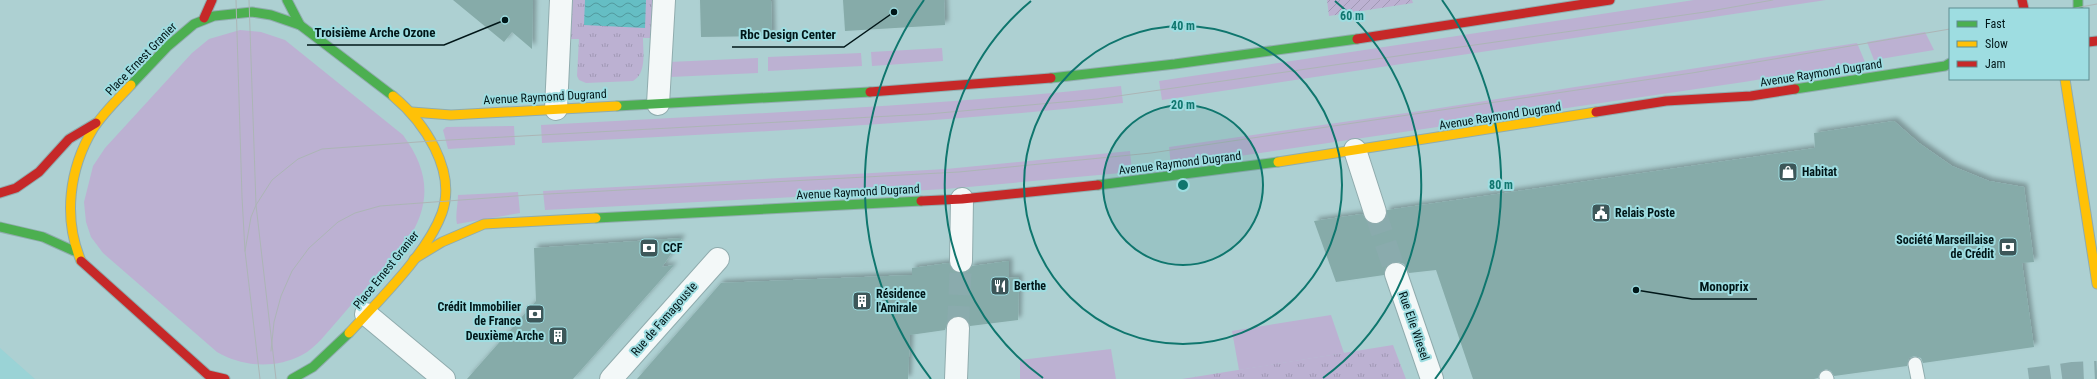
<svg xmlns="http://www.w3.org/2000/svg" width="2097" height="379" font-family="'Roboto Condensed',sans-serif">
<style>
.built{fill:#9ad3d6}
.grass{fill:#bcb1d2}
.park{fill:url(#park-tufts)}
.garden{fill:url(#garden-furrows)}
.water{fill:url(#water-waves)}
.building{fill:#86aba9;filter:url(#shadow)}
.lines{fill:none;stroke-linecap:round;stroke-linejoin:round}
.street-tunnel{stroke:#8aabad;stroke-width:22;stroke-dasharray:22 11;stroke-linecap:butt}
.lane-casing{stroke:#90acae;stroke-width:15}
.street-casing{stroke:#90acae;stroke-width:24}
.fast-casing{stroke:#90acae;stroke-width:11}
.slow-casing{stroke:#90acae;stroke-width:11}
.jam-casing{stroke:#90acae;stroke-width:11}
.lane{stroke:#f3f8f8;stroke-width:13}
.street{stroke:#f3f8f8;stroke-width:22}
.fast{stroke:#4caf50;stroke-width:9}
.slow{stroke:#ffc107;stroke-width:9}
.jam{stroke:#c62828;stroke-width:9}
.tram{stroke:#acb5b6;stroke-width:1}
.ring{fill:none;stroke:#0f766e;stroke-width:2}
.labels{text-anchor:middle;stroke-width:4;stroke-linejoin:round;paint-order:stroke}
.street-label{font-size:12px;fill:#001618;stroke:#9edde1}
.poi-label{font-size:12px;font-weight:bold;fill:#001618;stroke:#9edde1;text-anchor:start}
.centre{fill:#0f766e;stroke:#9edde1;stroke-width:2}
.ring-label{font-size:12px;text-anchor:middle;font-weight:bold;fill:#0f766e;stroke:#9edde1;stroke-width:4;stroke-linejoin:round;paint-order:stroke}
.leader{fill:none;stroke:#001618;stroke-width:1.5}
.callout-dot{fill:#001618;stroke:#9edde1;stroke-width:1.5}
.callout-label{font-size:13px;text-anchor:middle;font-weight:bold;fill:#001618;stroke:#9edde1;stroke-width:4;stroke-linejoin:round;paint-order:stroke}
</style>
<defs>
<pattern id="park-tufts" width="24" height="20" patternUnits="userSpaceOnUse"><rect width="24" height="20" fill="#bcb1d2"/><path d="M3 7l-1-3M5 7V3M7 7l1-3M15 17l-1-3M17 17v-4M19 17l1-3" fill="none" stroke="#a098b4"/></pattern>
<pattern id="garden-furrows" width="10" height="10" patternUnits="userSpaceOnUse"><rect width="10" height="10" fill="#bcb1d2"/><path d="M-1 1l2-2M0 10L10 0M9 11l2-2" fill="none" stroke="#a098b4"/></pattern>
<pattern id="water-waves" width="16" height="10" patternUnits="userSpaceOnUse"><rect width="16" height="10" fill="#65bec4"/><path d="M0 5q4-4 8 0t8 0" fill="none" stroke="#51999e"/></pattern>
<filter id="shadow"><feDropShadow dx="3.5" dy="-3.5" stdDeviation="2" flood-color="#0004"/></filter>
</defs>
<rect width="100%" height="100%" fill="#add0d2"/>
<path class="built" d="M0,348L35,379H0Z"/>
<g class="grass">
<path d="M1694,0H1826L1162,100L1159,81Z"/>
<path d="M240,30L261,32L285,40L403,135C430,172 432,204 406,243C384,268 361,293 339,319C328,331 316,348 302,355C275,369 243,367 217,352L103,253L91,237L86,222L84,202L93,166L105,148L192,53L209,39Z"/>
<path d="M1925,32L1934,50L1874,60L1867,42Z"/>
<path d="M1857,43L1865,62L1744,82L1171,166L1169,147L1427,110Z"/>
<path d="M942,48L943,61L872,66L871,52Z"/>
<path d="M861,53L862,66L768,71V57Z"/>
<path d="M758,58V73L670,77L669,62Z"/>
<path d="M1121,86L1123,103C930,124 736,133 542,143L541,125C735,114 929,107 1121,86Z"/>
<path d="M514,126L515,145L448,149L443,130L446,127Z"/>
<path d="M1130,151L1132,172L946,189L545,210L543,191L946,169Z"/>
<path d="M518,192L520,213L457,224C455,215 458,205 458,195Z"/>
<path d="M1331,315L1344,353L1239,370L1232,331Z"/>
<path d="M1111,349L1116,379H1020V360Z"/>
</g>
<g class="park">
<path d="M569,0H657L655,38H643C643,52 647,73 633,81L586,83L579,80L577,76L579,39H567Z"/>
<path d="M1393,345L1406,379H1182Z"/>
</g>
<path class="garden" d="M1327,0H1412L1413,3L1329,16Z"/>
<path class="water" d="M585,0H646L645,28L584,25Z"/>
<g class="building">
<path d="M453,0H533L532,49L512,32L504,42Z"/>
<path d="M700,0H771L772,36L701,37Z"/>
<path d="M843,0H944L945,25L845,31Z"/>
<path d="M1894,121L1919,143L1952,166L1989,181L2024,187L2034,262L2022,263L2034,347L1923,363L1921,358L1914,356L1909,358L1907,366L1834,376L1831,371L1826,369L1820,372L1818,378L1814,379H1473L1436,270L1409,273L1404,264L1398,262H1392L1386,266L1384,275L1336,282L1314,221L1362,214L1367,221L1372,224H1378L1384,220L1387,210L1815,148L1814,133Z"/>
<path d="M682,238L662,267L674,265L573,379H467L536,301L534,248Z"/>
<path d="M1009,261V278L1019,277L1018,320L970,326L965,318L958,316L952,317L948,321L945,330L910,335L908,379H637L721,283L912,275V268L949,263L954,271L961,273L967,272L972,266Z"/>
</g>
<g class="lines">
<g class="street-tunnel">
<path d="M1375,212L1396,274"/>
<path d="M958,328L961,261"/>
<path d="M2029,379L2073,373L2097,372"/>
</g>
<defs>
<g id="lane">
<path d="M1915,364L1918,379"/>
<path d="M1826,377L1827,379"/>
</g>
<g id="street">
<path d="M658,104L664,0"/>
<path d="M556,109L561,0"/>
<path d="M1355,150L1375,212"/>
<path d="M961,261L962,199"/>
<path d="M1396,274L1432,379"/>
<path d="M366,314L444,379"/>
<path d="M611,379L718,259"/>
<path d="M956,379L958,328"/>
</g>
<g id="fast">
<path d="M287,0L300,25"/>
<path d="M2078,0V9"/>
<path d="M1051,78L1175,64L1357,39"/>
<path d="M131,85L168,46L194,24L214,16L252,12L271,15L300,25L393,96"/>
<path d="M1795,89L1945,66L1950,63"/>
<path d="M617,106L870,92"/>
<path d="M1098,185L1278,162"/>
<path d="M596,218L921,201"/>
<path d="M0,227L43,237L74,251"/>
<path d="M292,379L313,367L349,333"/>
</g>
<g id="slow">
<path d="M2065,79L2097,284"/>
<path d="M412,112L451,115L617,106"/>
<path d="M1278,162L1596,112"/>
<path d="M414,259L442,242L484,224L596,218"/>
<path d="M81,261C63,218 69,169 93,129C103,113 118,99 131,85"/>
<path d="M349,333C379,300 427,254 442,213C457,170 424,122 393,96"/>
</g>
<g id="jam">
<path d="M2022,0L2024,9"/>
<path d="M204,18L212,0"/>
<path d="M1357,39L1610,0"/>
<path d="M2088,42L2097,41"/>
<path d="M870,92L1051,78"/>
<path d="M1596,112L1666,101L1751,96L1795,89"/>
<path d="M0,193L16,188L39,172L69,139L96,123"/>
<path d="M921,201L962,199L1098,185"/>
<path d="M81,261L208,375L225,379"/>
</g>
</defs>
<use href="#lane" class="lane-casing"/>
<use href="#street" class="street-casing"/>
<use href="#fast" class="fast-casing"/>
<use href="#slow" class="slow-casing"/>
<use href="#jam" class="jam-casing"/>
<use href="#lane" class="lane"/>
<use href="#street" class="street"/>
<use href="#fast" class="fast"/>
<use href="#slow" class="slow"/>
<use href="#jam" class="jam"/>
<g class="tram">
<path d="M236,0L242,197L245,251L260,379"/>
<path d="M249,0L256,205L276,379"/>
<path d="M2070,9L2097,4"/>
<path d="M245,251L251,217L256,205L272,180L298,159L322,149L431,141L928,114L1097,99L1705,12L1773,0"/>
<path d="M271,351L274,322L281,296L292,271L309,248L338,222L355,213L380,206L529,195L959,172L1151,153L1692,73L1950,29"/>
</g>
</g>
<circle cx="1183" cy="185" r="80" fill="#0f766e" fill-opacity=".12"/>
<g class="ring">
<circle cx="1183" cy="185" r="80"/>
<circle cx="1183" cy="185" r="159"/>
<path d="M1043 378A239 239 0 0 1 1031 1M1335 1A239 239 0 0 1 1323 378"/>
<path d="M931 379A318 318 0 0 1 924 0M1442 0A318 318 0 0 1 1435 379"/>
</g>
<defs>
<symbol id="shop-square" viewBox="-11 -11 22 22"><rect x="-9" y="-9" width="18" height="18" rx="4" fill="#3d5759" stroke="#9edde1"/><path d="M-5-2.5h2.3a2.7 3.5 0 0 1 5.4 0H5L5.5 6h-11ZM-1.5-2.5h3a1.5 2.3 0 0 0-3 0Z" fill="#fff"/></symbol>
<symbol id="civic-square" viewBox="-11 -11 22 22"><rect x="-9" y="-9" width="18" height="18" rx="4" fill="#3d5759" stroke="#9edde1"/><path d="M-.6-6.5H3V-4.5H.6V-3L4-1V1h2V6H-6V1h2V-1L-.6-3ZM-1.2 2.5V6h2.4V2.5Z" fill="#fff"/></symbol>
<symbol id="bank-square" viewBox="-11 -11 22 22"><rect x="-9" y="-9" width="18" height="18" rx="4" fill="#3d5759" stroke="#9edde1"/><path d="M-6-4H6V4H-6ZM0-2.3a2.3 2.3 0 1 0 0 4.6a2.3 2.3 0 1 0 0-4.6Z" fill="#fff"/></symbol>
<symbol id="restaurant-square" viewBox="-11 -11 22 22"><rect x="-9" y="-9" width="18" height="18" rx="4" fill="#3d5759" stroke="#9edde1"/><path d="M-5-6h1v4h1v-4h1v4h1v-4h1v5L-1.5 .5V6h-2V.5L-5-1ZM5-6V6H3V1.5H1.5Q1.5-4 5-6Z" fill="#fff"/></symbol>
<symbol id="building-square" viewBox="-11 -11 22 22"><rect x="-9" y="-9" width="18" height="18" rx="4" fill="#3d5759" stroke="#9edde1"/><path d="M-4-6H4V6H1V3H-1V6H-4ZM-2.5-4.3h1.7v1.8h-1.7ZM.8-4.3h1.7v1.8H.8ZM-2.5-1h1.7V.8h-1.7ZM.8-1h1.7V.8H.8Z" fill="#fff"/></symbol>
</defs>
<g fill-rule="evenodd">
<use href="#shop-square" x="1777" y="161" width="22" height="22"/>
<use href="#civic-square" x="1590" y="202" width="22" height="22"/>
<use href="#bank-square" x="1997" y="236" width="22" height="22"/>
<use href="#bank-square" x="638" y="237" width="22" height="22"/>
<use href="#restaurant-square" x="989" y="275" width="22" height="22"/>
<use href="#building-square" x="851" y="290" width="22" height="22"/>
<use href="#bank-square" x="524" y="303" width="22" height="22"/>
<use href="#building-square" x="547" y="325" width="22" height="22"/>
</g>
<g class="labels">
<g class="street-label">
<text transform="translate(141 59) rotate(-46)" y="4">Place Ernest Granier</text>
<text transform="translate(1821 73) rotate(-9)" y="4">Avenue Raymond Dugrand</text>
<text transform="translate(545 97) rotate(-3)" y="4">Avenue Raymond Dugrand</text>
<text transform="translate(1500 116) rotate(-9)" y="4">Avenue Raymond Dugrand</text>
<text transform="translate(1180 163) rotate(-7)" y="4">Avenue Raymond Dugrand</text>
<text transform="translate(858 192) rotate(-3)" y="4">Avenue Raymond Dugrand</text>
<text transform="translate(386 270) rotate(-51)" y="4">Place Ernest Granier</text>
<text transform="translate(664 319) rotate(-49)" y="4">Rue de Famagouste</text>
<text transform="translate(1414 326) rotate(71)" y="4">Rue Elie Wiesel</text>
</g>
<g class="poi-label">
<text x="1802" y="176">Habitat</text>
<text x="1615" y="217">Relais Poste</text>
<text x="1994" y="244" text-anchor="end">Société Marseillaise<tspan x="1994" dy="14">de Crédit</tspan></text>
<text x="663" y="252">CCF</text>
<text x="1014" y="290">Berthe</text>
<text x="876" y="298">Résidence<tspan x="876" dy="14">l'Amirale</tspan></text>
<text x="521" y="311" text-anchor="end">Crédit Immobilier<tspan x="521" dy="14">de France</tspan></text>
<text x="544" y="340" text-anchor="end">Deuxième Arche</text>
</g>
</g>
<circle cx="1183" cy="185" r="6" class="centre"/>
<g class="ring-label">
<text x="1352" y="20">60 m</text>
<text x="1183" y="30">40 m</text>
<text x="1183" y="109">20 m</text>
<text x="1501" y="189">80 m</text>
</g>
<path class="leader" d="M505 20L444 45H307M894 12L844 47H732M1636 290L1692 299H1757"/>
<g class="callout-dot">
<circle cx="505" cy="20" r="4"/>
<circle cx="894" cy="12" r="4"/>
<circle cx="1636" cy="290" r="4"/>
</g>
<g class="callout-label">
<text x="375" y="37">Troisième Arche Ozone</text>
<text x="788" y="39">Rbc Design Center</text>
<text x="1724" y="291">Monoprix</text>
</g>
<rect x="1949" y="8" width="140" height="72" fill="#9edde1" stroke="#5f8d91"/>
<rect x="1957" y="21" width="20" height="6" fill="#4caf50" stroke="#5f8d91"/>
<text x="1985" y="28" font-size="12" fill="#001618">Fast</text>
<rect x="1957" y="41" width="20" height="6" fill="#ffc107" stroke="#5f8d91"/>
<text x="1985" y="48" font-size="12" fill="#001618">Slow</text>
<rect x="1957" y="61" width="20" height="6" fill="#c62828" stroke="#5f8d91"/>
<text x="1985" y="68" font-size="12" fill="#001618">Jam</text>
</svg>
